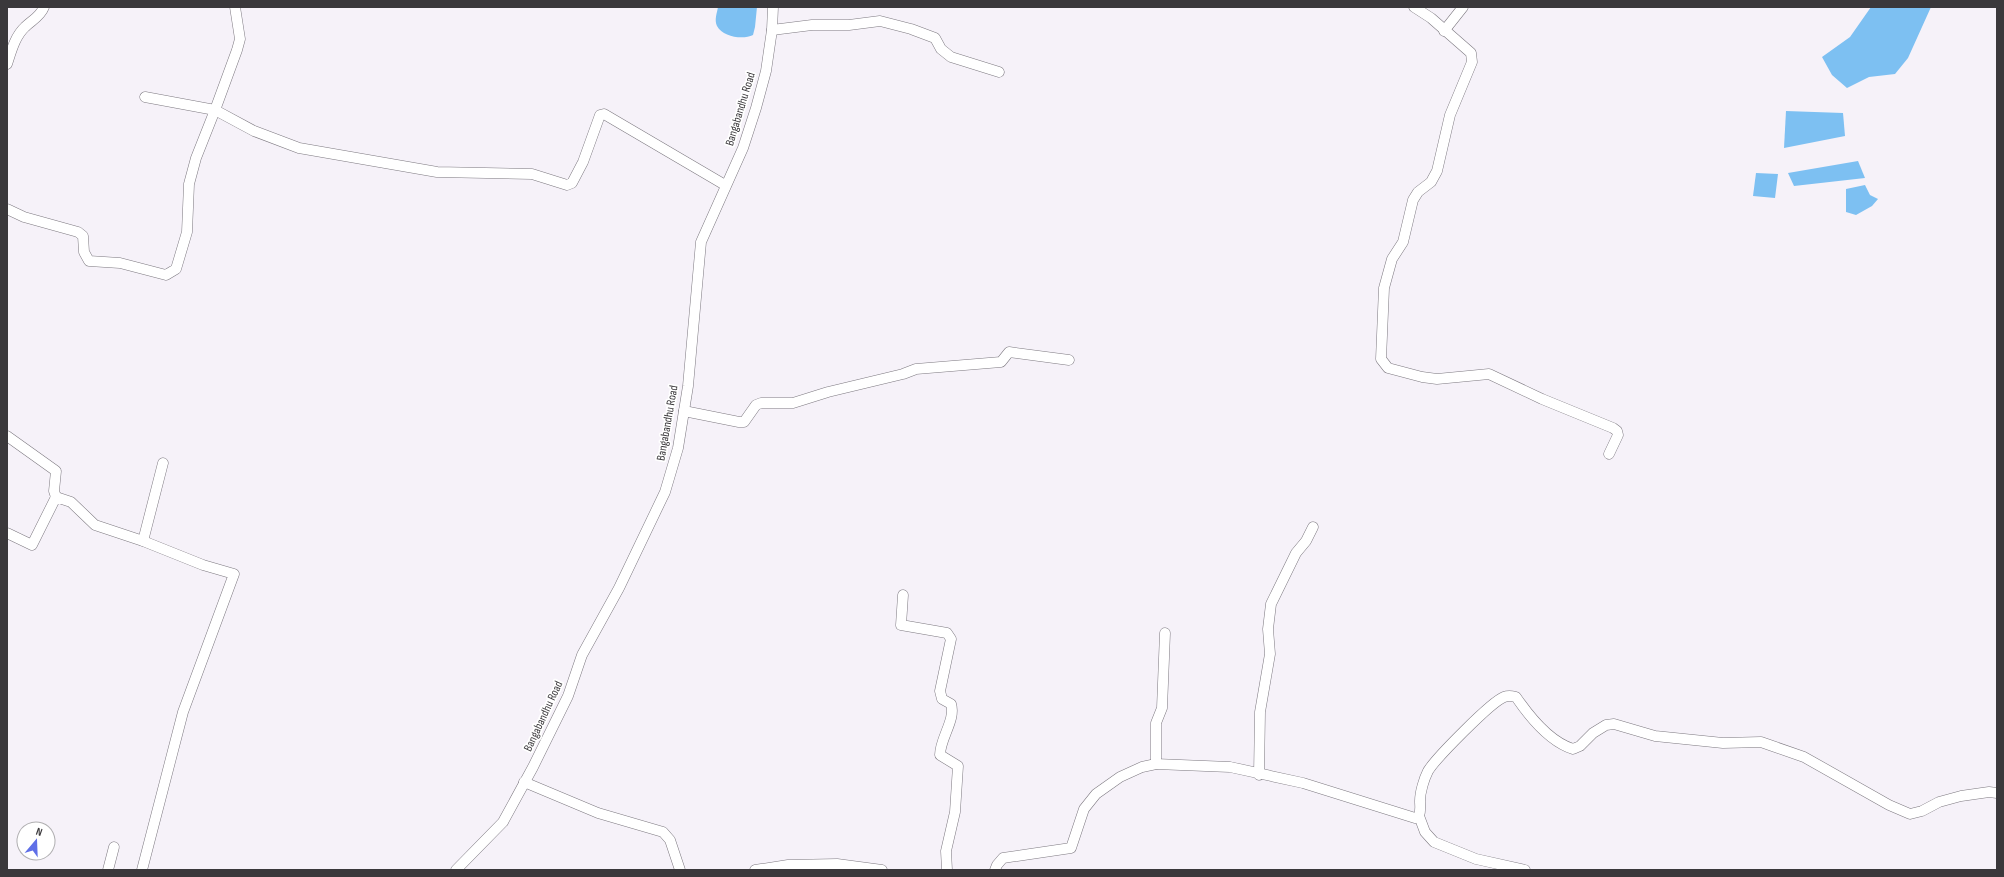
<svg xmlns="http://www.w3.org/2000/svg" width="2004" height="877" font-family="'Sofia Sans Condensed',sans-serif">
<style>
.water{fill:#7dc0f2}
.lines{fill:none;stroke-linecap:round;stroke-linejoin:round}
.street-casing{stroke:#7d7980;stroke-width:11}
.street{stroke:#fff;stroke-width:10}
.labels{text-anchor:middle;stroke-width:3.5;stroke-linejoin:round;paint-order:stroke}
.street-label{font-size:12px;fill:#3a383b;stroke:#fff}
</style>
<rect width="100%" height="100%" fill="#f6f2f9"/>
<g class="water">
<path d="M718,7H757L755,27L753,35C743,40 723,37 717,26C714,20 717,13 718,7Z"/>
<path d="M1871,7H1931L1908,58L1895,74L1869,77L1847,88L1832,75L1822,57L1850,37Z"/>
<path d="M1786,111L1843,113L1845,136L1784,148Z"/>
<path d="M1858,161L1865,178L1794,186L1788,173Z"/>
<path d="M1756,173L1778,174L1775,198L1753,196Z"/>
<path d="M1865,185L1870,195L1878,199L1872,206L1856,215L1846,212V189Z"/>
</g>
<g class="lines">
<defs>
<g id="street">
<path d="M235,7L240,39L237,50L215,110L254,131L299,148L437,172L532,174L567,185L572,183L583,162L600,115L604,114L725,185"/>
<path d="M1414,7L1431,18L1471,53L1472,62L1450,115L1437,171L1431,182L1418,192L1413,200L1403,242L1392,259L1384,288L1381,359L1388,368L1422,377L1437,379L1489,374L1542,399L1613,428L1617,431L1618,435L1609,454"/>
<path d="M772,30L812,25H849L880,21L911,29L935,38L941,49L951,57L999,72"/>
<path d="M1444,31L1463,7"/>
<path d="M7,64C11,52 15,36 25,27C32,20 40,17 44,7"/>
<path d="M7,209L24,217L78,232L83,236L84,252L89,261L120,263L166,275L176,269L187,232L189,184L196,158L215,110L145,97"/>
<path d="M684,411L739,422H744L756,405L761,403H793L828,392L903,374L916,369L1001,362L1009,352L1069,360"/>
<path d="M7,436L56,471L54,491L56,497"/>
<path d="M7,533L32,545L56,497L71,502L95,525L143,541L203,565L234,574L183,712L142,870"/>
<path d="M143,541L163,463"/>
<path d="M903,595L901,625L947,633L951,639L940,691L942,699L951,704C956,720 940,738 940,755L958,766L955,812L946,851L947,870"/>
<path d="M1156,764V723L1162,708L1165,633"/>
<path d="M1259,775L1260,712L1270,654L1268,629L1271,604L1296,553L1306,541L1313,527"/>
<path d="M524,782L598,813L663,832L670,840L680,870"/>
<path d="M1419,816L1425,832L1434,842L1476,859L1525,870"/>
<path d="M108,870L114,847"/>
<path d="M456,870L503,822L533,767L568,696L582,655L619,588L665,492L678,448L688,386L701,242L743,148L756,108L766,71L772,30L773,7"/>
<path d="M755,870L788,865L837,864L882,870"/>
<path d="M995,870L997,865L1003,858L1071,848L1084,809L1096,794L1120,777L1142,767L1156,764L1230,767L1303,783L1415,818L1419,816C1421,810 1420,806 1420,801C1420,792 1424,779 1428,771C1436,758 1491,702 1504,697C1509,695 1512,696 1516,697C1529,716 1550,742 1573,749L1580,746L1593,733L1606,725L1614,724L1655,736L1723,743L1761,742L1804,757L1889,805L1910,814L1922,811L1939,802L1961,796L1989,792L1997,793"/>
</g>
</defs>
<use href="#street" class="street-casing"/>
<use href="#street" class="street"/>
</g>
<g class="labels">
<g class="street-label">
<text transform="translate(740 109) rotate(-73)" y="4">Bangabandhu Road</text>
<text transform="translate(667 423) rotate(-80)" y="4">Bangabandhu Road</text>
<text transform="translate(543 716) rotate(-65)" y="4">Bangabandhu Road</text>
</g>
</g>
<rect width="2004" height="877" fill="none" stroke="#3a383b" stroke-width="16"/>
<g transform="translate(36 841) rotate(19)"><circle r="19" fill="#ffffff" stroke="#b0afb1"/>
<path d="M0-3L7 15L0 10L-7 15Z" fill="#5f6fe7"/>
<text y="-6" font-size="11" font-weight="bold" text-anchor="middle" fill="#3a383b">N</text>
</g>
</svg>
